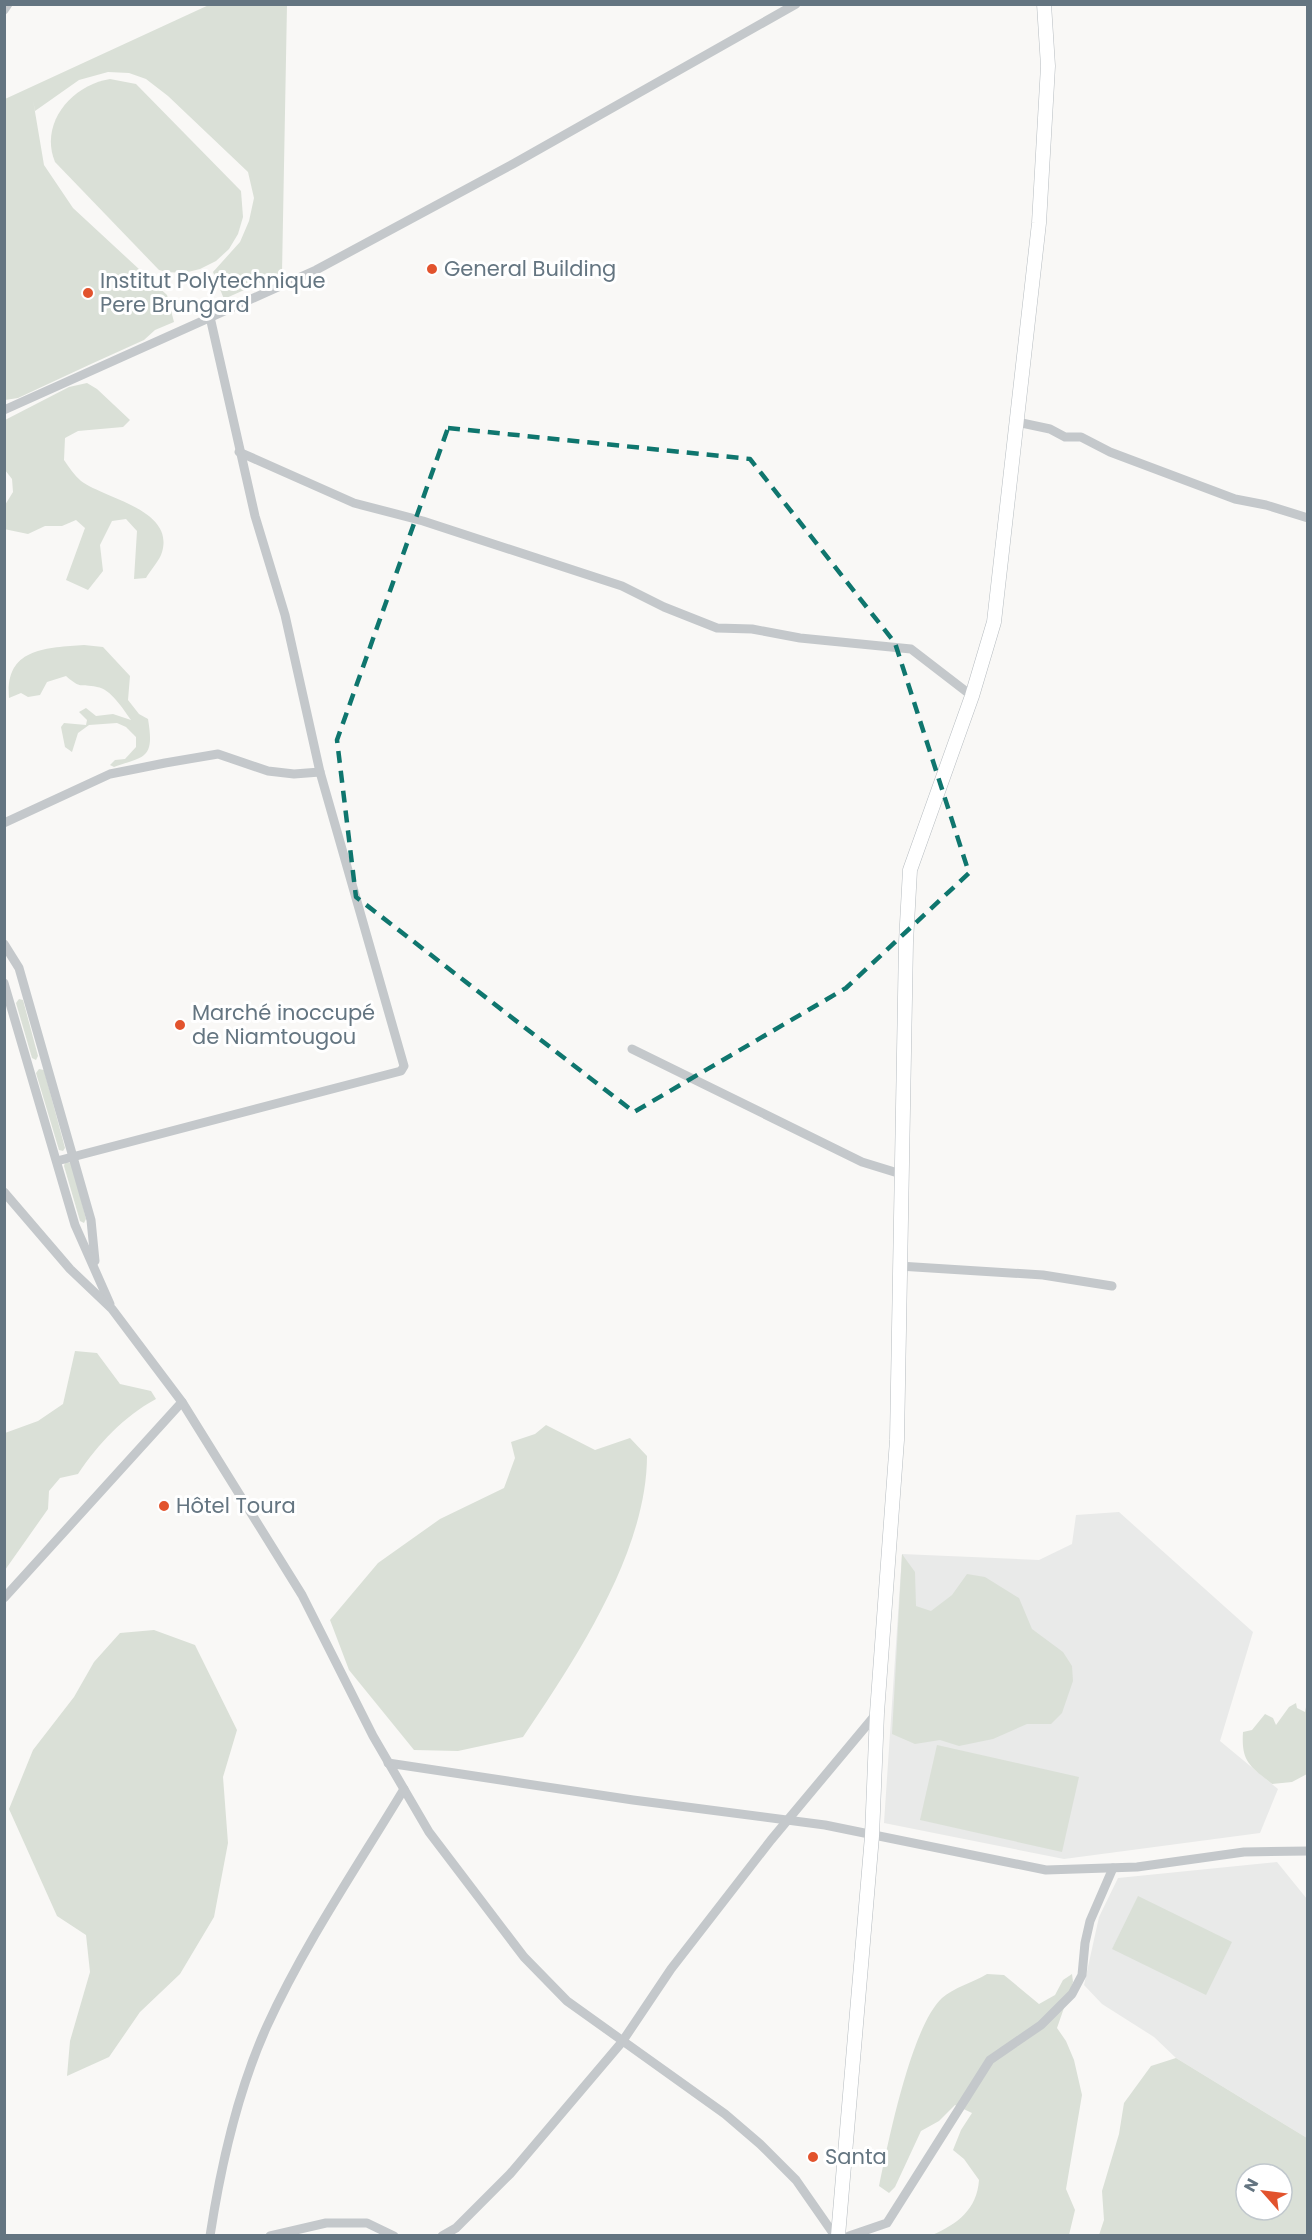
<svg xmlns="http://www.w3.org/2000/svg" width="1312" height="2240" font-family="Poppins,sans-serif">
<style>
.built{fill:#e9eae9}
.green{fill:#dae0d7;fill-rule:evenodd}
.lines{fill:none;stroke-linecap:round;stroke-linejoin:round}
.secondary-casing{stroke:#b6bcc0;stroke-width:15}
.street{stroke:#c4c8cb;stroke-width:9}
.secondary{stroke:#fff;stroke-width:14}
.marked{fill:none;stroke:#0f766e;stroke-width:4.5;stroke-dasharray:12 8;stroke-linejoin:round}
.poi-dot{fill:#e2532d;stroke:#fff;stroke-width:2}
.labels{text-anchor:middle;stroke-width:6;stroke-linejoin:round;paint-order:stroke}
.poi-label{font-size:21px;fill:#647581;stroke:#fff;text-anchor:start}
</style>
<rect width="100%" height="100%" fill="#f9f8f6"/>
<g class="built">
<path d="M1119,1512L1253,1632L1220,1741L1278,1789L1260,1833L1064,1859L884,1823L902,1554L1039,1560L1072,1544L1076,1515Z"/>
<path d="M1277,1862L1307,1899V2138L1176,2058L1154,2037L1102,2004L1084,1985L1099,1917L1118,1878Z"/>
</g>
<g class="green">
<path d="M211,4L287,5L282,273L224,299L213,272L240,242L249,221L254,198L248,172L168,96L146,79L129,73L108,72L79,80L35,111L33,100L44,165L73,208L167,295L174,322L155,330L144,340L91,364L18,398L5,400V99Z"/>
<path d="M110,79L136,84L241,191L243,217L238,234L229,249L216,261L200,269L184,273L167,272L159,270L55,162C39,123 72,85 110,79Z"/>
<path d="M87,383L97,389L130,420L123,427L78,431L65,438L64,460C69,467 74,475 81,481C105,499 178,510 161,555C158,562 150,571 146,578L134,579L137,531L126,519L112,521L100,545L103,571L88,590L66,580L85,528L76,520L62,526H45L28,534L4,529L5,505L13,492L12,479L5,470V420L69,387Z"/>
<path d="M84,645L103,647L130,676L128,700L139,714L148,719C155,760 144,756 114,767L110,765L115,760L125,759L136,747V737L126,727L117,723L89,725L78,733L72,752L65,747L61,727L64,723L86,725L87,720L79,712L86,708L96,716L113,714L131,720C123,709 111,689 97,687C79,683 82,690 66,676L47,682L40,695L28,697L21,693L9,698C5,648 45,648 84,645Z"/>
<path d="M19,999L23,1000L38,1056L36,1060L32,1058L16,1003Z"/>
<path d="M39,1069L44,1070L65,1148L63,1151L59,1150L36,1073Z"/>
<path d="M65,1162L72,1163L86,1219L84,1223L80,1221L64,1166Z"/>
<path d="M75,1351L97,1353L120,1384L151,1391L156,1399C123,1417 99,1443 78,1474L60,1478L49,1491L48,1509L5,1570V1433L38,1421L63,1404Z"/>
<path d="M546,1425L595,1450L630,1438L647,1456C647,1552 575,1660 523,1737L458,1751L414,1750L349,1670L330,1620L378,1563L440,1519L504,1488L515,1458L511,1442L535,1434Z"/>
<path d="M902,1554L915,1572L916,1606L931,1611L952,1595L967,1574L985,1577L1019,1598L1032,1629L1063,1652L1072,1666L1073,1681L1062,1713L1051,1724H1027L993,1739L959,1746L940,1740L915,1744L892,1734Z"/>
<path d="M154,1630L195,1645L237,1730L223,1777L228,1843L214,1917L180,1974L140,2012L109,2057L67,2076L70,2041L90,1972L86,1935L57,1916L9,1809L33,1750L74,1697L94,1662L120,1633Z"/>
<path d="M1307,1702V1774L1292,1782L1272,1784C1250,1766 1241,1762 1243,1732L1252,1730L1265,1714L1273,1718L1276,1725L1289,1707L1296,1703L1297,1708L1305,1712Z"/>
<path d="M937,1745L1079,1777L1062,1852L920,1820Z"/>
<path d="M1138,1896L1232,1942L1206,1995L1112,1949Z"/>
<path d="M987,1974L1004,1975L1039,2004L1055,1995L1063,1980L1072,1974L1073,1982L1057,2028L1066,2041L1074,2060L1082,2095L1066,2189L1075,2210L1069,2235H932C958,2224 977,2209 979,2180L964,2159L953,2150L961,2130L972,2113L955,2105L939,2121L921,2131L895,2187L889,2193L879,2186C888,2143 911,2027 942,1998C953,1988 974,1982 987,1974Z"/>
<path d="M1176,2058L1307,2138V2235H1099L1104,2220L1102,2191L1119,2134L1124,2103L1151,2066ZM1246,2174H1282V2210H1246Z"/>
</g>
<g class="lines">
<defs>
<path id="secondary" d="M838,2236L872,1836L877,1713L897,1440L906,942L910,870L972,696L994,622L1039,223L1048,66L1044,4"/>
</defs>
<use href="#secondary" class="secondary-casing"/>
<g class="street">
<path d="M4,10L8,4"/>
<path d="M4,410L316,270L513,164L796,4"/>
<path d="M1017,422L1050,429L1065,437H1081L1110,452L1235,499L1266,505L1308,518"/>
<path d="M239,452L354,503L423,521L622,586L664,607L717,628L752,629L800,638L911,649L972,696"/>
<path d="M4,823L110,774L165,763L218,754L268,771L294,774L320,772"/>
<path d="M4,944L19,968L91,1220L95,1261"/>
<path d="M4,983L75,1225L110,1304"/>
<path d="M632,1049L862,1162L901,1174"/>
<path d="M57,1161L401,1071L404,1066L320,772L285,615L255,516L210,317"/>
<path d="M4,1192L70,1269L112,1309L182,1402L302,1595L373,1736L429,1832L524,1957L567,2001L725,2114L760,2144L796,2180L835,2236"/>
<path d="M899,1266L1043,1275L1112,1286"/>
<path d="M4,1598L182,1402"/>
<path d="M388,1763L633,1800L825,1825L1046,1870L1137,1867L1244,1852L1308,1851"/>
<path d="M210,2236C221,2164 237,2092 267,2026C305,1943 357,1867 404,1789"/>
<path d="M270,2236L326,2223H367L394,2236"/>
<path d="M442,2236L456,2228L510,2174L622,2042L671,1969L771,1840L877,1713"/>
<path d="M849,2236L887,2223L990,2060L1041,2025L1072,1994L1082,1975L1085,1943L1090,1921L1113,1868"/>
</g>
<use href="#secondary" class="secondary"/>
</g>
<path class="marked" d="M448,428L750,459L895,643L969,873L846,988L634,1112L356,897L337,740Z"/>
<g class="poi-dot">
<circle cx="432" cy="269" r="6"/>
<circle cx="88" cy="293" r="6"/>
<circle cx="180" cy="1025" r="6"/>
<circle cx="164" cy="1506" r="6"/>
<circle cx="813" cy="2157" r="6"/>
</g>
<g class="labels">
<g class="poi-label">
<text x="444" y="276">General Building</text>
<text x="100" y="288">Institut Polytechnique<tspan x="100" dy="24">Pere Brungard</tspan></text>
<text x="192" y="1020">Marché inoccupé<tspan x="192" dy="24">de Niamtougou</tspan></text>
<text x="176" y="1513">Hôtel Toura</text>
<text x="825" y="2164">Santa</text>
</g>
</g>
<rect width="1312" height="2240" fill="none" stroke="#647581" stroke-width="12"/>
<g transform="translate(1264 2192) rotate(298)"><circle r="28" fill="#ffffff" stroke="#c1c8cd" stroke-width="1.5"/>
<path d="M0-4.5L10 22L0 15L-10 22Z" fill="#e2532d"/>
<text y="-9" font-size="16" font-weight="bold" text-anchor="middle" fill="#647581">N</text>
</g>
</svg>
